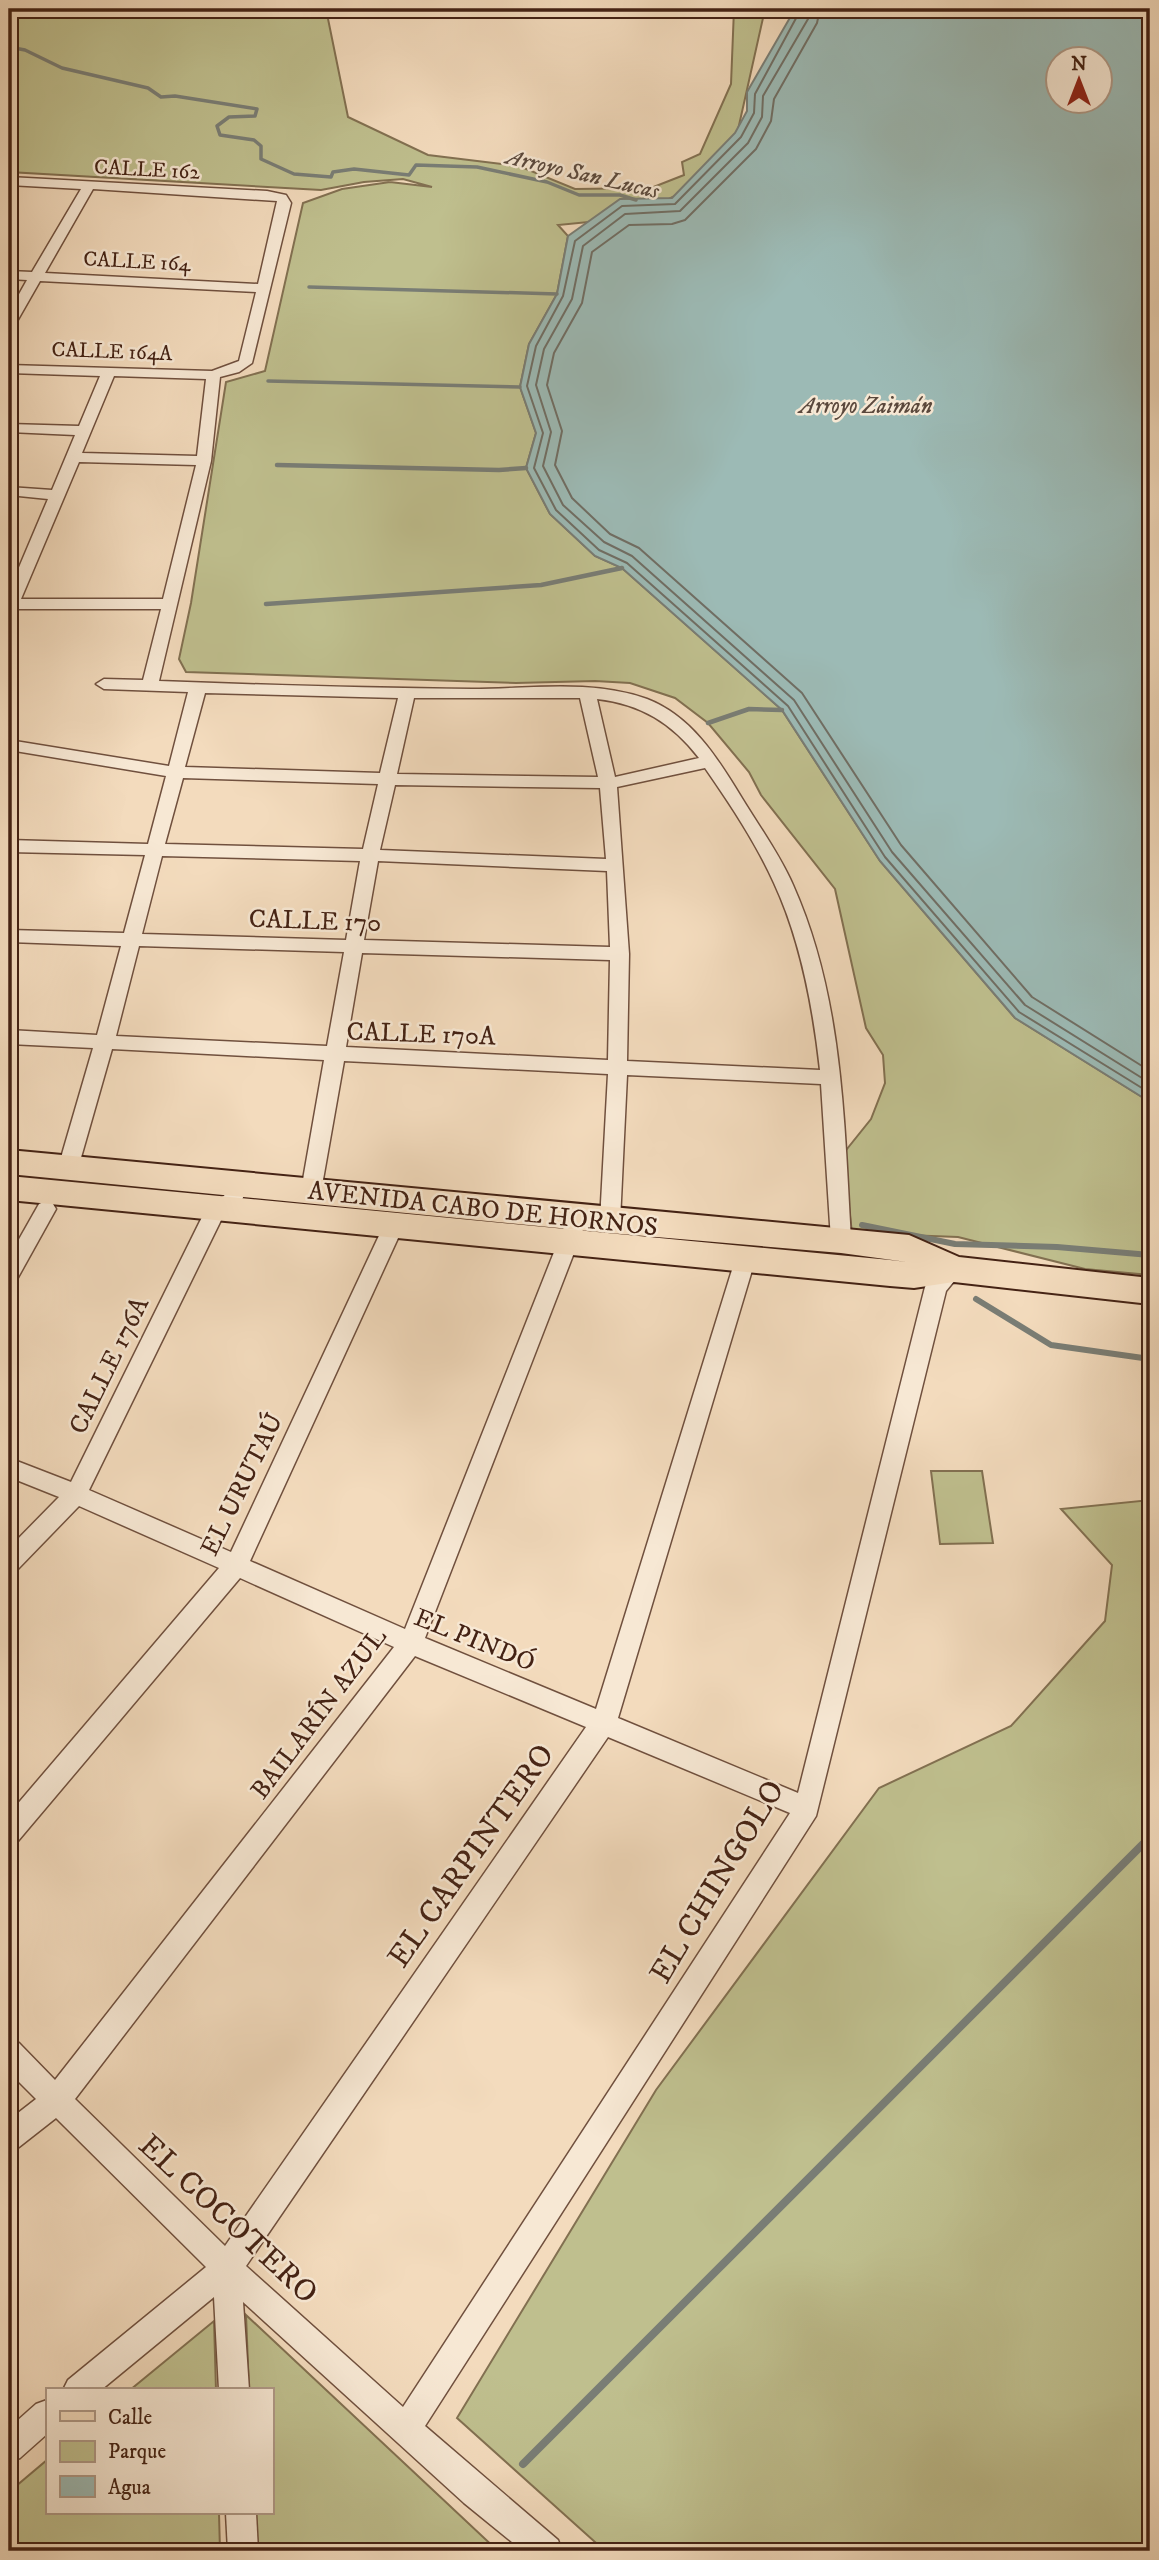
<svg xmlns="http://www.w3.org/2000/svg" width="1159" height="2560" font-family="'IM FELL DW Pica',serif">
<style>
.green{fill:#bfbf8e;stroke:#827051;stroke-width:2}
.water{fill:#9cbab5;stroke:#797d75;stroke-width:2;fill-rule:evenodd}
.lines{fill:none;stroke-linecap:round;stroke-linejoin:round}
.shore{stroke:#706e64;stroke-width:2}
.stream-far3{stroke:#797d75;stroke-width:3.5}
.stream-far2{stroke:#797d75;stroke-width:4.5}
.stream-far1{stroke:#797d75;stroke-width:6}
.stream{stroke:#797d75;stroke-width:8}
.minor-casing{stroke:#70503e;stroke-width:3}
.primary-casing{stroke:#442214;stroke-width:4}
.minor{fill:#f7e8d4;fill-rule:evenodd}
.primary{fill:#f3dbbd;fill-rule:evenodd}
.labels{text-anchor:middle;stroke-width:5;stroke-linejoin:round;paint-order:stroke}
.far-street-label{font-size:21px;fill:#442214;stroke:#f7e8d4}
.far-water-label{font-size:23px;font-style:italic;fill:#5a483c;stroke:#f7e8d4}
.street-label{font-size:26px;fill:#442214;stroke:#f7e8d4}
.near-street-label{font-size:32px;fill:#442214;stroke:#f7e8d4}
</style>
<rect width="100%" height="100%" fill="#f3dbbd"/>
<filter id="stains"><feTurbulence type="fractalNoise" baseFrequency=".00286" numOctaves="4"/><feColorMatrix values="0 0 0 0 .2 0 0 0 0 .09 0 0 0 0 .02 0 0 0 .5 -.17"/></filter>
<radialGradient id="worn" r=".72"><stop offset=".6" stop-color="#630" stop-opacity="0"/><stop offset="1" stop-color="#630" stop-opacity=".3"/></radialGradient>
<g class="green">
<path d="M17,9H326L348,117L428,155L519,166L575,189L651,188L684,175L682,162L700,154L731,84L734,9H765L729,170L629,218L558,225L568,236L557,294L529,344L520,387L536,433L526,468L550,514L595,556L622,568L782,710L880,861L1015,1018L1150,1102V1275L1085,1269L958,1237L852,1233L843,1154L871,1119L885,1083L883,1055L866,1028L835,889L761,795L749,772L708,723L675,698L630,683L595,681L516,683L186,672L179,659L191,603L226,382L265,371L303,203L342,189L390,182L432,187L403,179L364,182L321,190L9,172V21Z"/>
<path d="M931,1471H982L993,1543L940,1544Z"/>
<path d="M1150,1500V2551H605L457,2418L656,2090L879,1788L1011,1726L1105,1621L1112,1565L1061,1509Z"/>
<path d="M246,2315L498,2551H254L253,2513H271V2390H249Z"/>
<path d="M214,2321L216,2390H130Z"/>
<path d="M47,2460V2513H219L220,2551H9V2492Z"/>
</g>
<path class="water" d="M795,9H1150V1102L1015,1018L880,861L782,710L622,568L595,556L550,514L526,468L536,433L520,387L529,344L557,294L568,236L620,199L672,198L735,133L747,111V92ZM1058,60H1100V102H1058Z"/>
<g class="lines">
<g class="shore">
<path d="M801,9L755,94L754,113L741,137L675,204L622,206L575,241L563,296L536,346L527,386L543,433L534,468L556,510L599,550L627,563L788,706L885,857L1019,1012L1150,1093"/>
<path d="M810,9L808,19L763,96L762,117L748,143L680,211L625,214L583,246L572,299L544,349L536,385L551,432L543,466L563,505L604,542L632,556L794,700L892,852L1025,1005L1150,1083"/>
<path d="M820,9L817,23L774,99L771,121L756,149L685,220L672,224L629,225L592,252L582,303L554,353L547,385L562,431L555,465L572,498L610,534L639,548L802,693L901,845L1032,997L1150,1071"/>
</g>
<g class="stream-far3">
<path d="M9,47L25,50L62,68L148,88L161,97L175,96L257,109L255,116L229,117L217,126L220,135L254,140L261,146V159L294,174L331,177L333,172L354,169L409,175L416,165L477,167L547,182L579,195H620L636,200"/>
<path d="M309,287L557,294"/>
<path d="M268,381L520,387"/>
</g>
<g class="stream-far2">
<path d="M277,465L499,470L526,468"/>
<path d="M266,604L541,585L622,568"/>
<path d="M708,723L749,709L782,710"/>
</g>
<g class="stream-far1">
<path d="M862,1225L955,1244L1057,1247L1150,1255"/>
<path d="M976,1299L1051,1345L1150,1359"/>
</g>
<path class="stream" d="M523,2464L1150,1837"/>
<defs>
<g id="minor">
<path d="M9,177L267,191L286,195L291,203L252,363L239,372L220,377L211,461L159,681C263,685 368,688 472,689C529,689 592,679 647,699C691,716 717,757 740,795C758,825 779,853 793,885C843,997 844,1120 851,1240L848,1246L841,1248L834,1246L831,1240L821,1084L627,1075L620,1221L617,1227L610,1229L603,1227L600,1221L608,1074L344,1061L321,1191L318,1196L311,1199L304,1196L301,1191L324,1060L112,1049L78,1168L75,1173L68,1176L61,1173L58,1168L93,1048L9,1044V1030L97,1035L121,946L9,942V930L124,933L145,855L9,852V840L148,844L166,776L9,750V740L169,766L188,692L104,689L96,684L104,679L143,680L161,609H17L9,614V591L48,499L9,495V487L52,490L75,435L9,432V424L79,426L100,376L9,373V365L212,371L239,361L256,292L40,281L16,323L9,327V312L27,280L9,279V271L32,272L81,189L9,185ZM93,189L277,201L258,284L45,273ZM114,376L206,379L197,456L82,453ZM79,462L196,465L163,599H21ZM205,693L398,698L380,773L185,767ZM414,698H580L598,777L397,774ZM597,699C641,704 672,723 699,758L615,777ZM705,768C730,804 756,843 774,883C801,941 813,1007 820,1070L627,1061L629,954L617,787ZM183,778L378,784L363,849L165,844ZM395,785L600,788L606,859L380,850ZM162,856L360,861L346,940L142,934ZM378,861L607,871L610,947L364,940ZM139,946L344,952L327,1046L116,1036ZM362,953L610,960L608,1060L346,1047Z"/>
<path d="M240,1176L247,1179L250,1184L238,1207L225,1212L89,1490L231,1552L384,1225L387,1219L394,1217L401,1219L404,1225L250,1561L405,1629L564,1227L567,1221L574,1219L581,1221L584,1227L425,1638L596,1709L736,1257L739,1251L746,1249L753,1251L756,1257L618,1718L798,1793L925,1287C932,1274 946,1258 961,1263L964,1269L946,1291L816,1816L425,2426L558,2540L562,2551H523L464,2503L243,2302L249,2390H219L214,2297L101,2390H63L68,2380L206,2267L56,2118L19,2147L9,2151V2120L36,2099L9,2072V2040L19,2043L55,2080L394,1647L240,1578L18,1841L9,1845V1814L219,1568L79,1506L17,1570L9,1573V1548L59,1497L9,1477V1458L71,1482L210,1201L224,1196L233,1179ZM415,1656L586,1727L225,2246L75,2099ZM608,1737L790,1813L403,2407L246,2266Z"/>
<path d="M46,1201L53,1204L56,1209L16,1281L9,1283V1257L39,1204Z"/>
<path d="M47,2400V2434L20,2458L9,2462V2428L36,2404Z"/>
<path d="M226,2513H256L258,2551H228Z"/>
</g>
<path id="primary" d="M9,1150L909,1235L959,1257L1150,1278V1304L954,1282L914,1288L890,1286L9,1200V1176L890,1260L907,1262L841,1253L610,1233L9,1174Z"/>
</defs>
<use href="#minor" class="minor-casing"/>
<use href="#primary" class="primary-casing"/>
<use href="#minor" class="minor"/>
<use href="#primary" class="primary"/>
</g>
<g class="labels">
<g class="far-street-label">
<text transform="translate(147 169) rotate(3)" y="7">CALLE 162</text>
<text transform="translate(137 261) rotate(3)" y="7">CALLE 164</text>
<text transform="translate(112 351) rotate(2)" y="7">CALLE 164A</text>
</g>
<g class="far-water-label">
<text transform="translate(583 173) rotate(13)" y="8">Arroyo San Lucas</text>
<text x="866" y="413">Arroyo Zaimán</text>
</g>
<g class="street-label">
<text transform="translate(315 920) rotate(2)" y="9">CALLE 170</text>
<text transform="translate(421 1033) rotate(2)" y="9">CALLE 170A</text>
<text transform="translate(483 1208) rotate(6)" y="9">AVENIDA CABO DE HORNOS</text>
<text transform="translate(108 1365) rotate(-64)" y="9">CALLE 176A</text>
<text transform="translate(241 1484) rotate(-64)" y="9">EL URUTAÚ</text>
<text transform="translate(475 1639) rotate(22)" y="9">EL PINDÓ</text>
<text transform="translate(318 1713) rotate(-53)" y="9">BAILARÍN AZUL</text>
</g>
<g class="near-street-label">
<text transform="translate(470 1855) rotate(-55)" y="11">EL CARPINTERO</text>
<text transform="translate(716 1881) rotate(-59)" y="11">EL CHINGOLO</text>
<text transform="translate(229 2218) rotate(43)" y="11">EL COCOTERO</text>
</g>
</g>
<rect width="1159" height="2560" fill="none" stroke="#f3dbbd" stroke-width="35"/>
<rect x="10" y="10" width="1138" height="2539" fill="none" stroke="#442214" stroke-width="3.5"/>
<rect x="18" y="18" width="1124" height="2525" fill="none" stroke="#442214" stroke-width="2"/>
<rect x="46" y="2388" width="228" height="126" fill="#f7e8d4" stroke="#af9987" stroke-width="2"/>
<rect x="60" y="2411" width="35" height="10" fill="#f3dbbd" stroke="#af9987" stroke-width="2"/>
<text x="108" y="2424" font-size="21" fill="#442214">Calle</text>
<rect x="60" y="2441" width="35" height="21" fill="#bfbf8e" stroke="#af9987" stroke-width="2"/>
<text x="108" y="2458" font-size="21" fill="#442214">Parque</text>
<rect x="60" y="2476" width="35" height="21" fill="#9cbab5" stroke="#af9987" stroke-width="2"/>
<text x="108" y="2494" font-size="21" fill="#442214">Agua</text>
<g transform="translate(1079 80)"><circle r="33" fill="#f7e8d4" stroke="#af9987" stroke-width="2"/>
<path d="M0-5L12 26L0 18L-12 26Z" fill="#8f2418"/>
<text y="-10" font-size="19" font-weight="bold" text-anchor="middle" fill="#442214">N</text>
</g>
<rect width="100%" height="100%" filter="url(#stains)"/>
<rect width="100%" height="100%" fill="url(#worn)"/>
</svg>
